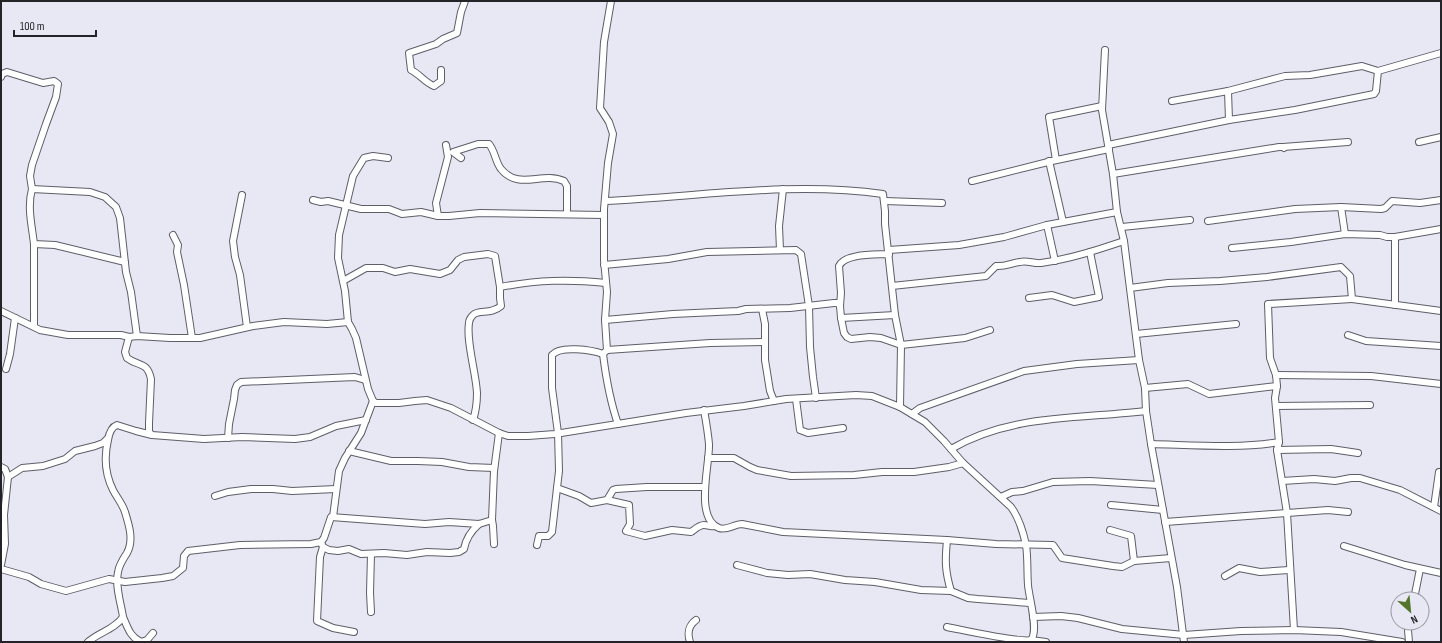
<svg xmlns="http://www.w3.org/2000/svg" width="1442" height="643" font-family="'Sofia Sans Condensed',sans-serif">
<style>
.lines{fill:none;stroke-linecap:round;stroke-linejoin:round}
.street-casing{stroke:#5d5e68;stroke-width:8}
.street{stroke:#fff;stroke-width:6}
</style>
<rect width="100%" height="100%" fill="#e7e8f3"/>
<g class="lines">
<defs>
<g id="street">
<path d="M611,1L604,42L600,108L609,122L613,134L608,163L604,209V260L607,292L605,320L607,350L603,354C606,378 610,401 618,424"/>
<path d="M1105,50L1102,110L1108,145"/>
<path d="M441,70V81L434,86C424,82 421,75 411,70L409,53L436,44L443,39L457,33L461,12L465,1"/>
<path d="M1,77L2,74L7,72L43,83L54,81L58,84L56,97L46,124L32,165L30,176L32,189"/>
<path d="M1228,91L1229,120"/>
<path d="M1172,101L1228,91L1285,76L1310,75L1362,66L1378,71"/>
<path d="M1419,142L1441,137"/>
<path d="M1283,147L1348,142"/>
<path d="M388,158L373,156L364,158L353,176L339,235L338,258L345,291L348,322L352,329L356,338L368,389L373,401L376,403H399L415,401L427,400L451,408L499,433L508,436H528L555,434L686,413L744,406L786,399L856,395L872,396L900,407L925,422L944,441L963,463L1011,507C1019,518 1023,531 1026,545C1028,558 1027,572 1028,585C1029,598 1039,631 1031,640L1046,642"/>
<path d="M461,158L453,152L478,144H489C495,151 495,161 501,169C519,191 542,171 564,181L567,186V214"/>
<path d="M1056,160L1049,117L1102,106"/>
<path d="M1049,161L1063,222"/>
<path d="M1113,174L1279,147H1283L1284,148"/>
<path d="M972,181L1052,161L1109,149"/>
<path d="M242,195L233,241L235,257L240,275L247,327"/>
<path d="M313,200L321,202L328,201L361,209H389L402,214L421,212L438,216H449L480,213L604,215"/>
<path d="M605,201C697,197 791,181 883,194L885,211V224L895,315L901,345L900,407"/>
<path d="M885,201L942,203"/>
<path d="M1341,207L1381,209L1385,208L1392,201L1420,203L1441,200"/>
<path d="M438,216L436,203L448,157L446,145"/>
<path d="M1208,221L1295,209L1341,207L1345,234"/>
<path d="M1122,227L1190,220"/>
<path d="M173,235L178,245L177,252L184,285L192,338"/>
<path d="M1395,237L1441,229"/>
<path d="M34,244V326"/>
<path d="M1232,248L1291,242L1345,234L1380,235L1387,237H1395V305"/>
<path d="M780,250L779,226L783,189"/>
<path d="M889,250L959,245L1004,237L1047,225"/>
<path d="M1055,261L1047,225L1117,212"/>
<path d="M125,262L55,245L34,244C32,226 27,207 32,189L90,192L105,197L116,207L120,218L126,272L131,292L137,336"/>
<path d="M604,265L668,259L707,252L796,250L801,254L809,306L810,347L813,377L816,398"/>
<path d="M343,281L366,268H383L395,272L410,269L440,274L450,270L458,260L464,257L488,254L495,256L500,287"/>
<path d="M892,286L986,276L996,266C1005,267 1011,263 1020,262C1027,260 1034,264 1041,263C1070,259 1097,250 1124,241"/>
<path d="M1130,288L1168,283L1220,281L1267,277L1341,267L1350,276L1352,299L1441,311"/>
<path d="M1029,298L1052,295L1074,302L1099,297L1090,252"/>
<path d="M840,306L841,293L839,266C845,253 876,255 889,254"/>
<path d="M762,309L765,324V360L770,391L774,401"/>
<path d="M1,311L40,330L68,335H121L129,337L137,336L170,338H200L253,326L284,322L327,324L348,322"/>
<path d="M841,318L844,333L847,337L851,339L870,337L881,338L901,345L965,338L990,330"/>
<path d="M605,320L673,314L738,311L746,309L790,308L834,303H838L840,306L841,318L895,315"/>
<path d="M1136,334L1236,324"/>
<path d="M1348,335L1366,341L1441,346"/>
<path d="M129,337L125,352L127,358C139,367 147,361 151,379L149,423V432L152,435L204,439L242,437L295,439L310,437L336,426L366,420"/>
<path d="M607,350L710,343L765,342"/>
<path d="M603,354C592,350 560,345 552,355V388L558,433L559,471L557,488L579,496L591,503L607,500L613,490L616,489L647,487H705"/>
<path d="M6,369L10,354L15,318"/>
<path d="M1276,375L1371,376L1441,384"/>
<path d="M1145,388L1188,384L1209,394L1277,386"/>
<path d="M796,399L800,430L808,433L843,428"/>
<path d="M1276,406L1370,405"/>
<path d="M704,410C706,421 708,433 709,444C710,464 694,518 719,528C727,531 734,524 742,524L783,532L947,540L996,544L1053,545L1062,558L1113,566L1122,567L1134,561L1171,558"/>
<path d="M912,414L920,408L1024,371L1077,364L1139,360"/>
<path d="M473,420C476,411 477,402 477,393C476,373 466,341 469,323C469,321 471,317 473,315C479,309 491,315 501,306L500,298V287C538,280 568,279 606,283"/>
<path d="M228,438L229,424L234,399L235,390L237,385L241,382L355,377L365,380"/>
<path d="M1151,444C1192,445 1239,449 1279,442"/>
<path d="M951,449C1010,414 1080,419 1146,411"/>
<path d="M1277,450L1331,449L1358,453"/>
<path d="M349,451L391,461H418L442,462L469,467L494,468"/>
<path d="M708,458H734L750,467L757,470L791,476L854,475L882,472H914L949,467L963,463"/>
<path d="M1,467L5,469L8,477L4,515L5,544L1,565"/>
<path d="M8,477L22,468L43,466L65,459L75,451L95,446L103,443L108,438"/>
<path d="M1282,481L1314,479L1335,481L1351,478H1360L1400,490L1441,511"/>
<path d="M215,496L228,492L251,489H273L292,491L336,489"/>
<path d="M1001,497L1012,492L1023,491L1053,482L1090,481L1158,485"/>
<path d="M607,500L629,505L630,524L626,531L645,536L672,530L691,532C694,530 699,525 704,525C708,525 710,527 714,526"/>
<path d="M1111,505L1163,510"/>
<path d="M1434,507L1439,472"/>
<path d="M333,517L339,471L345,458L361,433L373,401"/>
<path d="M1165,522L1328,510L1348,512"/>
<path d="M1110,530L1131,536L1134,561"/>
<path d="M947,540C945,561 945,571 951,591"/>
<path d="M321,542L323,547L329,550L338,551L349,549L361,554L384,553L407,555L427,552L450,553L459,552L464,549C466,538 471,531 479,524"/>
<path d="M494,544L493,526L492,520L494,471L499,433"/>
<path d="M537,545L539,536H548L552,532L557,488"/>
<path d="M1344,546L1405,565L1441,573"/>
<path d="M323,547L320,557L317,621L333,628L354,632"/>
<path d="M371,554L370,593L371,612"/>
<path d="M737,565L767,573L788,575L810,574L845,580L875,582L921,590L951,591L968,598L978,599L1030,603"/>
<path d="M1,569L29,577L41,584L66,591L109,579L125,582L162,578L173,576L183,568L184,556L188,551L240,545L311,544L321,542L324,538L331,517L425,524L449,522L479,524L492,520"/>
<path d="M1225,576L1239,568L1260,572L1289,570"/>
<path d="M1414,599L1420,569"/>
<path d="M123,617C128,628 130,637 141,642L147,640L153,633"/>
<path d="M1033,617L1061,616L1078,618L1122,629L1184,635L1241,631L1294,630L1341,632L1402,642"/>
<path d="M947,627C963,630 1020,643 1031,640"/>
<path d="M1294,630L1287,513L1277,450L1279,442L1275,398L1277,386L1276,375L1270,358L1268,304L1352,299"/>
<path d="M88,642C99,632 114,630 123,617C121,603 115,587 118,572C119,565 123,559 127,553C134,540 129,525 125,512C122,503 117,498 113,490C105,474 104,457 108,440C109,434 111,427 117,425L136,431L152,435"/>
<path d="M690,642C687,633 689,625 696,620"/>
<path d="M1184,642L1177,587L1151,444L1146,411L1145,388L1139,360L1124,241L1117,212L1113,174L1108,145L1229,120L1295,110L1374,94L1376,91L1378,71L1441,53"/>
<path d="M1409,642L1408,630L1409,623"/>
</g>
</defs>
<use href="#street" class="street-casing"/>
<use href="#street" class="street"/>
</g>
<rect width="1442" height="643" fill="none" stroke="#242428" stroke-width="4"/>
<g transform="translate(1410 611) rotate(153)"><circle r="19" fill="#e7e8f3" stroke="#999aa2"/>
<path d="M0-3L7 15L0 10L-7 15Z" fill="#55752c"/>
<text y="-6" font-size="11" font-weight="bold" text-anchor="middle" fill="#242428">N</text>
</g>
<path d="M14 30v6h82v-6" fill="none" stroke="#242428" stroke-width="2"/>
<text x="20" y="30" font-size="12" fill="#242428" stroke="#e7e8f3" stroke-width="3" paint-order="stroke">100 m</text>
</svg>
